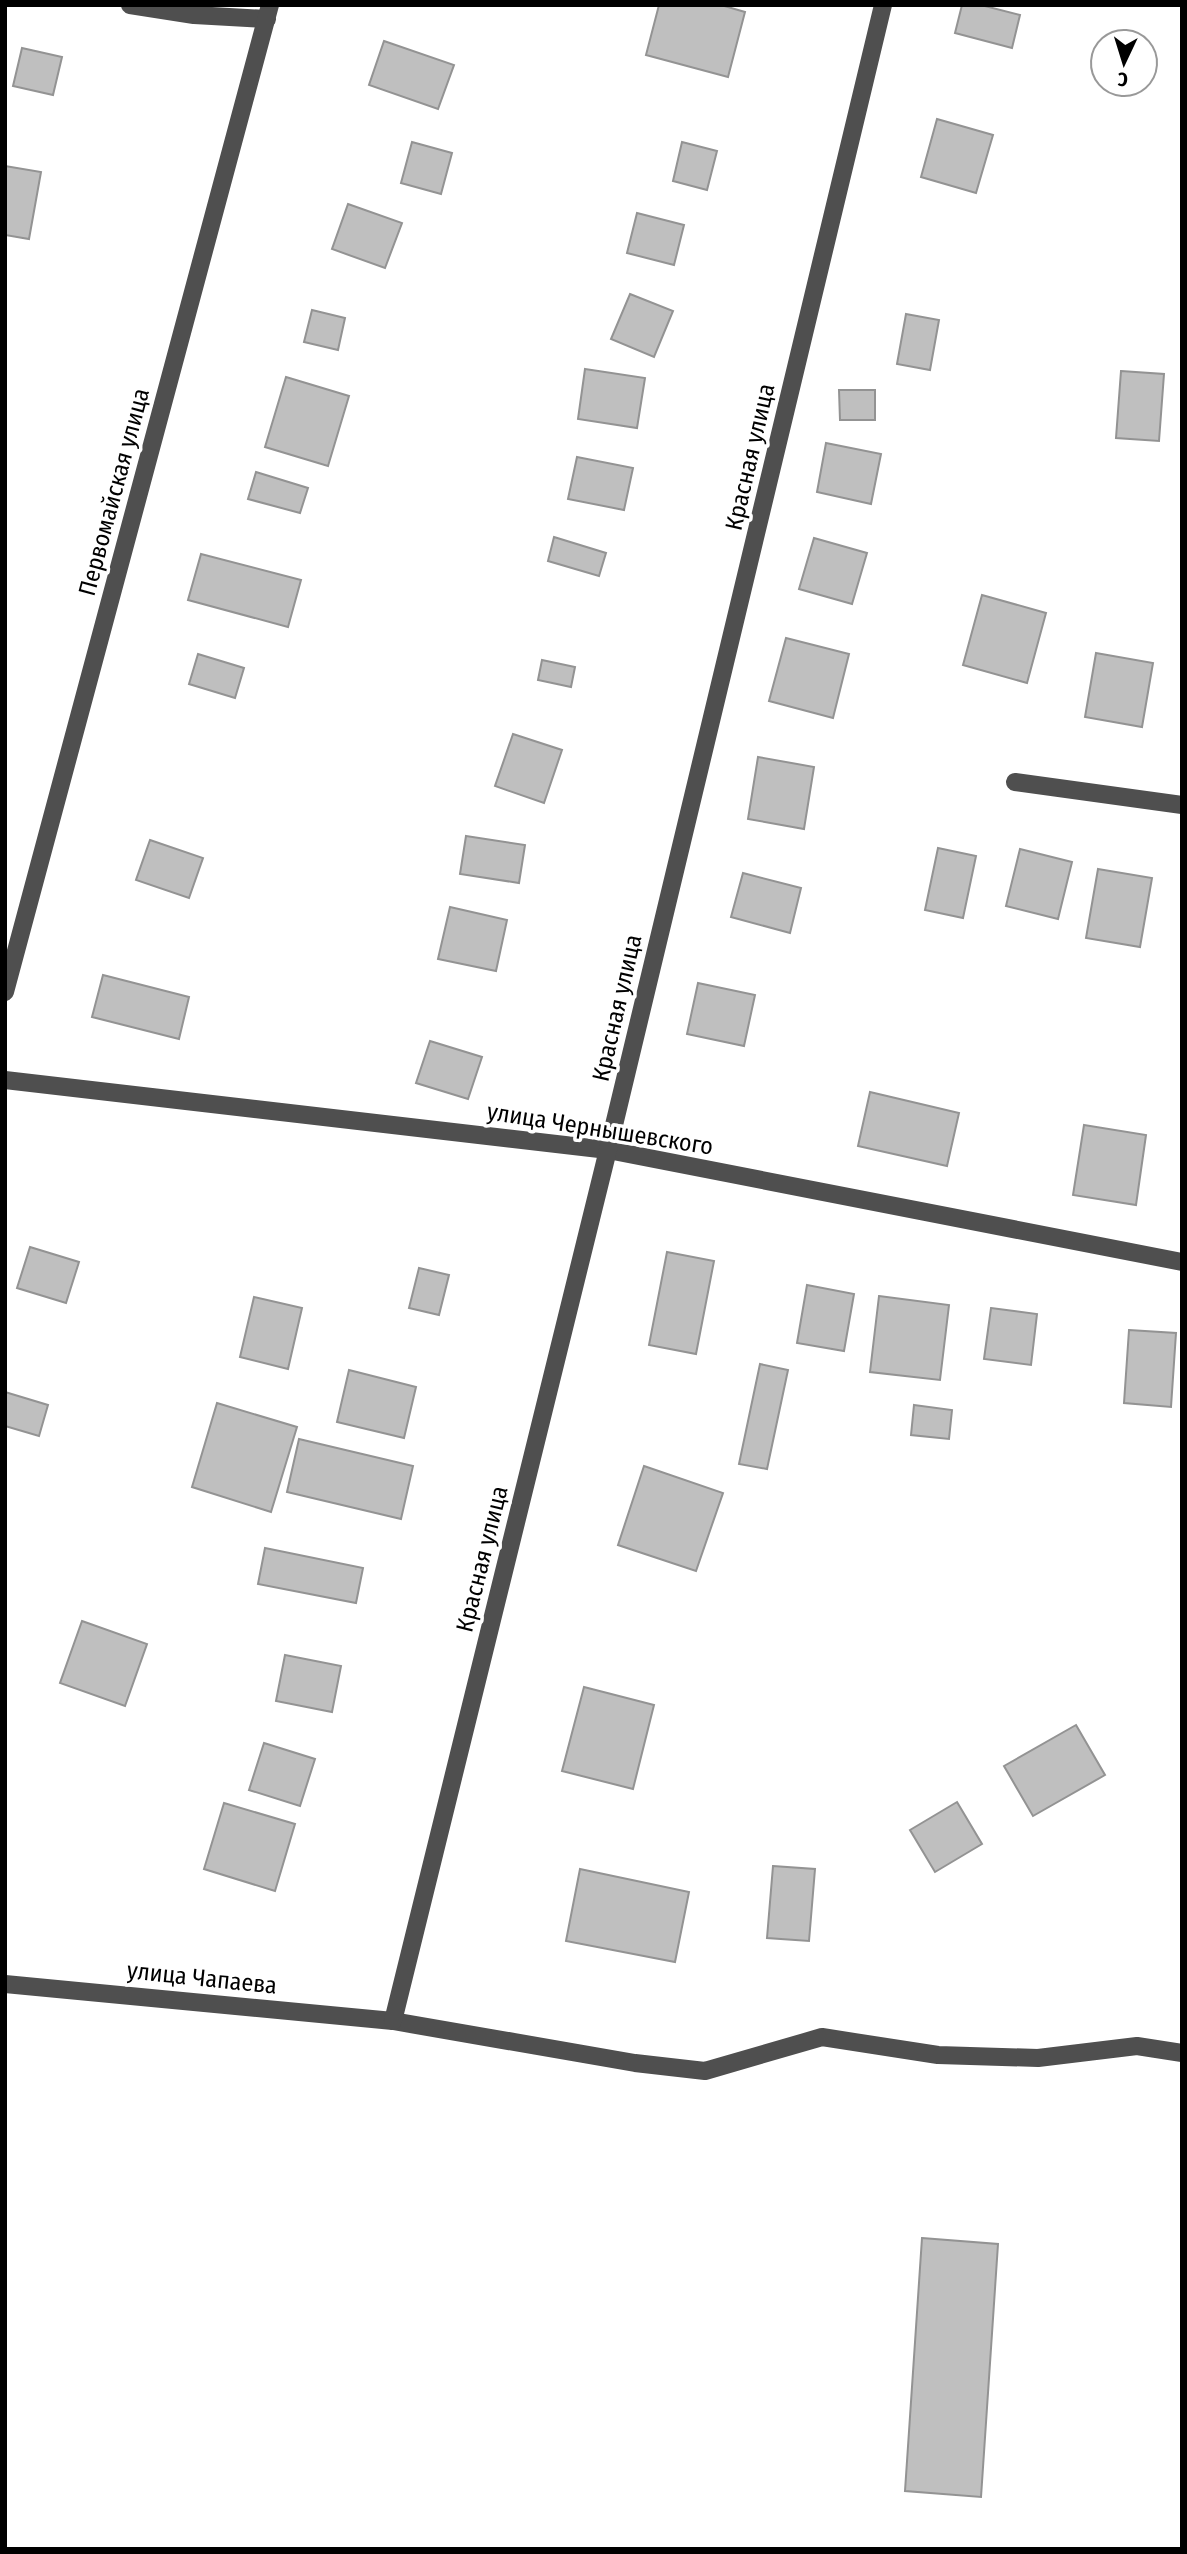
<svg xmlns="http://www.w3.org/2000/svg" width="1187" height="2554" font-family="'Fira Sans Condensed',sans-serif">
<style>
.building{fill:#bfbfbf;stroke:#939393;stroke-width:2}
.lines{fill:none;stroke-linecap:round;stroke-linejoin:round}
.minor{stroke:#4f4f4f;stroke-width:18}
.labels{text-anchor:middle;stroke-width:7;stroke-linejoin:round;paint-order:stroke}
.street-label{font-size:24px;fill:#000;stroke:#fff}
</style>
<rect width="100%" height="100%" fill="#fff"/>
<g class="building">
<path d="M659,5H721L745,12L728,77L646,55Z"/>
<path d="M962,5H981L1020,15L1012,48L955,33Z"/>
<path d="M384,41L454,65L438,109L369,85Z"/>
<path d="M22,48L62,57L53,95L13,86Z"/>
<path d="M937,119L993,135L976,193L921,177Z"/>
<path d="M412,142L452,153L441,194L401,183Z"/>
<path d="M682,142L717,151L707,190L673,181Z"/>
<path d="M5,166L41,172L29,239L5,235Z"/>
<path d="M348,204L402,223L385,268L332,249Z"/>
<path d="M637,213L684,225L674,265L627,253Z"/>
<path d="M630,294L673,311L654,357L611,339Z"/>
<path d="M312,310L345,318L338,350L304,342Z"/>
<path d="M906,314L939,320L930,370L897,364Z"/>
<path d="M585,369L645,378L637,428L578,419Z"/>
<path d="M1121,371L1164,374L1159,441L1116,438Z"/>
<path d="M286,377L349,396L328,466L265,447Z"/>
<path d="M839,390H875V420H840Z"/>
<path d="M826,443L881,454L871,504L817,492Z"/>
<path d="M577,457L633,468L624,510L568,499Z"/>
<path d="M256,472L308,488L300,513L248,499Z"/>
<path d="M554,537L606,553L599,576L548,561Z"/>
<path d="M814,538L867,553L852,604L799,589Z"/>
<path d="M201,554L301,580L288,627L188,600Z"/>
<path d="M982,595L1046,613L1027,683L963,665Z"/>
<path d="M786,638L849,654L833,718L769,701Z"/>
<path d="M1096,653L1153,663L1142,727L1085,717Z"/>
<path d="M198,654L244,668L235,698L189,684Z"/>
<path d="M542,660L575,667L571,687L538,680Z"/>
<path d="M513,734L562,750L544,803L495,786Z"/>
<path d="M758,757L814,767L804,829L748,819Z"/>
<path d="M466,836L525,845L519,883L460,874Z"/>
<path d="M150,840L203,858L189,898L136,880Z"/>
<path d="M938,848L976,856L963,918L925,910Z"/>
<path d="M1020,849L1072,862L1058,919L1006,906Z"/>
<path d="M1098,869L1152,878L1140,947L1086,938Z"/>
<path d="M743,873L801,888L790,933L731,917Z"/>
<path d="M450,907L507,920L496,971L438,959Z"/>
<path d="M103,975L189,997L179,1039L92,1017Z"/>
<path d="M698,983L755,995L744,1046L687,1034Z"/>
<path d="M430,1041L482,1057L468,1099L416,1083Z"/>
<path d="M870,1092L959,1113L947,1166L858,1146Z"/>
<path d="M1084,1125L1146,1135L1136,1205L1073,1195Z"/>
<path d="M30,1247L79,1262L66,1303L17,1288Z"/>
<path d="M667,1252L714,1261L696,1354L649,1345Z"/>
<path d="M419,1268L449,1275L439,1315L409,1308Z"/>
<path d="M807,1285L854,1294L844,1351L797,1343Z"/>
<path d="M879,1296L949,1305L940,1380L870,1372Z"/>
<path d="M254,1297L302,1308L288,1369L240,1357Z"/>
<path d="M991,1308L1037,1314L1031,1365L984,1359Z"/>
<path d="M1129,1330L1176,1333L1171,1407L1124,1403Z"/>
<path d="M760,1364L788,1370L767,1469L739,1464Z"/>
<path d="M349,1370L416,1387L404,1438L337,1422Z"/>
<path d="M5,1392L48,1405L39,1436L5,1426Z"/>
<path d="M217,1403L297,1427L271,1512L192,1487Z"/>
<path d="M914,1405L952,1410L949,1439L911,1435Z"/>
<path d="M299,1439L413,1466L401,1519L287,1492Z"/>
<path d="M644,1466L723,1493L696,1571L618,1545Z"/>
<path d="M265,1548L363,1568L356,1603L258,1584Z"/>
<path d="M82,1621L147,1644L125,1706L60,1683Z"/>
<path d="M285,1655L341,1666L332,1712L276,1701Z"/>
<path d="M584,1687L654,1705L633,1789L562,1771Z"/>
<path d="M1076,1725L1105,1775L1033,1816L1004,1766Z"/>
<path d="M264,1743L315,1759L300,1806L249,1790Z"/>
<path d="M957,1802L982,1844L935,1872L910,1830Z"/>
<path d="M224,1803L295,1824L275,1891L204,1869Z"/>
<path d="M773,1866L815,1869L809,1941L767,1938Z"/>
<path d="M580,1869L689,1892L675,1962L566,1941Z"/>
<path d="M922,2238L998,2244L981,2497L905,2491Z"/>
</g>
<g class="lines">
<g class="minor">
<path d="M130,5L194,15L267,19"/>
<path d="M1015,782L1182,805"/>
<path d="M5,992L270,5"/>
<path d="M5,1080L608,1150L1182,1262"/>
<path d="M5,1984L393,2021L635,2063L705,2071L822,2037L938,2055L1038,2058L1137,2046L1182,2053"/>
<path d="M393,2021L608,1150L883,5"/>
</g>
</g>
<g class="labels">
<g class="street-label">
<text transform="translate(750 457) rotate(-77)" y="8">Красная улица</text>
<text transform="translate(114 492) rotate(-75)" y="8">Первомайская улица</text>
<text transform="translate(617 1008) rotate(-77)" y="8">Красная улица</text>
<text transform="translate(600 1129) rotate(9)" y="8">улица Чернышевского</text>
<text transform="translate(482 1559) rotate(-76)" y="8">Красная улица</text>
<text transform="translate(202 1978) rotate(6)" y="8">улица Чапаева</text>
</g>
</g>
<rect width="1187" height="2554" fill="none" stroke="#000000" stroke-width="14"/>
<g transform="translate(1124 63) rotate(184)"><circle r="33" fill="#ffffff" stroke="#999999" stroke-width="2"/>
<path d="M0-5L12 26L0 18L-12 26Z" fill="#000000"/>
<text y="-10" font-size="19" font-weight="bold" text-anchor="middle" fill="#000000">С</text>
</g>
</svg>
